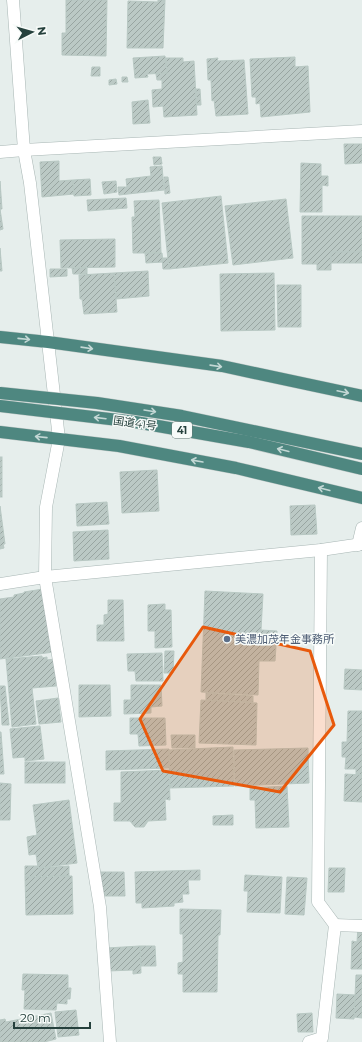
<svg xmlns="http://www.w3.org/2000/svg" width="362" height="1042" font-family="Montserrat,'Noto Sans JP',sans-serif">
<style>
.building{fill:url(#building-hatch);stroke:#b8c8c3}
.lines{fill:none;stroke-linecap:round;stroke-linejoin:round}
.service-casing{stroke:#a8b6b4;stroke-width:13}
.minor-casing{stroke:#a8b6b4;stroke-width:13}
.tertiary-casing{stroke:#a8b6b4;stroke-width:13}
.trunk-casing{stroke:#c2cac8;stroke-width:13}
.service{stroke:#fff;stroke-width:12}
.minor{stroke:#fff;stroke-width:12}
.tertiary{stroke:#fff;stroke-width:12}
.trunk{stroke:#4e8780;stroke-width:12}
.trunk-bridge-casing{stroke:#c2cac8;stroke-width:13;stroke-linecap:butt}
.trunk-bridge{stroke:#4e8780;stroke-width:12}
.oneway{stroke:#c4d8d5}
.marked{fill:#e8590c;fill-opacity:0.2;stroke:#e8590c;stroke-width:3;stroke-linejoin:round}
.service-dot{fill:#5c6f8a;stroke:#f7fbf9;stroke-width:1.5}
.labels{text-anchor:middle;stroke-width:3;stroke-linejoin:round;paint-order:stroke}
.shield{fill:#f7fbf9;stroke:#647875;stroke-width:1}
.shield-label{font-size:10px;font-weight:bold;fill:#25403c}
.street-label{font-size:11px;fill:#25403c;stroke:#f7fbf9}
.service-label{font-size:11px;fill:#4e5e75;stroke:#f7fbf9;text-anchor:start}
</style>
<defs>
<pattern id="building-hatch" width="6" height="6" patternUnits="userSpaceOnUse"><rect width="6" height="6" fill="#bbc9c5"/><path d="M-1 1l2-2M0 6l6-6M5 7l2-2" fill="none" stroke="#98a5a1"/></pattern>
</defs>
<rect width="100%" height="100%" fill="#e6eeec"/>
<g class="building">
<path d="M66,0H107L106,56L62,55V33H66Z"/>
<path d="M158,0H165L163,48H127L128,1L158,2Z"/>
<path d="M165,56L167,73L147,74L148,77L135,78L133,58Z"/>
<path d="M295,57V67L308,66L310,112L261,117L260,103L256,104V97H252L250,59Z"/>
<path d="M166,58H183V62L194,61L197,115L164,117L163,106L153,107L152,90L162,89V80H157L156,74L167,73Z"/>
<path d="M218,58L217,61L244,60L248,114L216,116L214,100L212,101L211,80H208L207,59Z"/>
<path d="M92,67H100V76H91Z"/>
<path d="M122,77H127L128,82H122Z"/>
<path d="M116,79L117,84L109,85V80Z"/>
<path d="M196,89H200L201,105H197Z"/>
<path d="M148,100L150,123L133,124L132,102Z"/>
<path d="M344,144H362V163L345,164Z"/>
<path d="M153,157H161L162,164L154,165Z"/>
<path d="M59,161V181L73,180L74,194L42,197L40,162Z"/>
<path d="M301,163L321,164V176H328V186L322,185V212H300Z"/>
<path d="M162,166L164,190L119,195L118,187H127L126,179L151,176L150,167Z"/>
<path d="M164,177H168L170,193L165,194Z"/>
<path d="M90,179L91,195L74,196L73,180Z"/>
<path d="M0,181L2,209H0Z"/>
<path d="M116,181L117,192L104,194L102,182Z"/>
<path d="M221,196L228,263L169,269L162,203Z"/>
<path d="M126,198L127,208L88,211L87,200Z"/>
<path d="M286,199L293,258L233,265L225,206Z"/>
<path d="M159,200L161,253H133L132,217H135L134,201Z"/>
<path d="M0,209L3,229L0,230Z"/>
<path d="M302,216H362V252H331V270H317V264H302Z"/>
<path d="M115,239V267L61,268L60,240Z"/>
<path d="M0,248L2,271H0Z"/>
<rect x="331" y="252" width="31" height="11"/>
<path d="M145,253H162L163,262L146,263Z"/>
<path d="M162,258H168L169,269H163Z"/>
<path d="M72,268H87V274H73Z"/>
<path d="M50,269H67V276L50,277Z"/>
<path d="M148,271L149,296L116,299L114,273Z"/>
<path d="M114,273L117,312L84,314L82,299H80L79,275Z"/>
<path d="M274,273L275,330L221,331L220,274Z"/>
<path d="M277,285H301V327H278Z"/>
<rect x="0" y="457" width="2" height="40"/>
<path d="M157,470L159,511L122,513L120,472Z"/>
<path d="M107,502L109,524L77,526L76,504Z"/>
<path d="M315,505L317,534L291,535L290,506Z"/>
<path d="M0,506L5,544H3L4,548L0,549Z"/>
<path d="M108,530L109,559L74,561L73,532Z"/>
<path d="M43,589L54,652L0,659V599L14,597V595L24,593V592Z"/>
<path d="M205,591L263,594L261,630L277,631L275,661H259L258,695L201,692Z"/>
<path d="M108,600H123L124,641H97V625H104V615L108,614Z"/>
<path d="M165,604V610H171L172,647L155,648V631H148V605Z"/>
<path d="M165,651H174L173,673H164Z"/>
<path d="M162,653L163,681H136L135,671H128L127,654Z"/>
<path d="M42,656V658L47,657V660L54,659L56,686L32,688L36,724L12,727L6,659Z"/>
<path d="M345,669L362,670V690L344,689Z"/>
<path d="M79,685H110L111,716L79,717Z"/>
<path d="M131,685H161L162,706L151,707V713L124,714V700H131Z"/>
<path d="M0,686H5L9,725H2Z"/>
<path d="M206,693L253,696V702L206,700Z"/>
<path d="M58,698L61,722L39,724L36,701Z"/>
<path d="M201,700L257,703L256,745L199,743Z"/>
<path d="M348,711H362V775L356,774V769H345L346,757H342V742H347Z"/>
<path d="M130,718H165L166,745L139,746L138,734H130Z"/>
<path d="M40,726L44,759L25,761V757L13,758L10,729Z"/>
<path d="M0,732H1L4,774H0Z"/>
<path d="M171,735H195V748H172Z"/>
<path d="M233,747L234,786L170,788L169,750Z"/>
<path d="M308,748L309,783L235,786L234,750Z"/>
<path d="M169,749V768L106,770V751Z"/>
<rect x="25" y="762" width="40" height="21"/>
<path d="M169,770L170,800L165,799L166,820L148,821L144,827H135L130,821H114V803H121V772Z"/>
<path d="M345,774L362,775V802L344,801Z"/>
<path d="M0,783L11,784L10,820H0Z"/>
<path d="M287,786L289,827L256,828L255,800H250V788Z"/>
<path d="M69,800L77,863L38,868L36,854L29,855L27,837L37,835L33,805Z"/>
<path d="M233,815V825H213V816Z"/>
<path d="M25,866H37L38,868L69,866V876L25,877Z"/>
<path d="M329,868H345L344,892H328Z"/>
<path d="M200,870V880H188L189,894H182L183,902L174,903V906L142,908V903H136L135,872Z"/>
<path d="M99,872H124L125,896H99Z"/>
<path d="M245,875L282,877L280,913L247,912L248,891H244Z"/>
<path d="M72,876L73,914L26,915L25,877Z"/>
<path d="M287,877L307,878L304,915L285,914Z"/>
<path d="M180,909L221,910L220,935H218L217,992H183V974H178V963L183,962V934H180Z"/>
<path d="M358,926H362V969H351L352,941L357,942Z"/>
<path d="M140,946H155L156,966H141Z"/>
<path d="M140,946L141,973L133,974V970L108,971L107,948Z"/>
<path d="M23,974L68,975V988H71L70,999H67V1004L57,1003L56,1010L24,1009L25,990H22Z"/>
<path d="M356,975H362V1018L354,1017Z"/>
<path d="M337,994L355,995L354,1019L336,1018Z"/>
<path d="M76,1010L79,1035L58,1037L55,1012Z"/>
<path d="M51,1013L56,1039L44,1042H0V1020L5,1019L6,1022Z"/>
<path d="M312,1013L313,1032H298L297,1014Z"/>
</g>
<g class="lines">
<defs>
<path id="service" d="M309,1042L322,1038L335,925L362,926"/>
<g id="minor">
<path d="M13,0L24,150L30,183L59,439L46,507L45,577L100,907L110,1042"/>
<path d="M24,150L362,131"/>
<path d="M358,545L362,528"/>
<path d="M321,550L318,902L335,925"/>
<path d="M0,584L45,577L321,550L362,544"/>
</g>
<path id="tertiary" d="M0,152L24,150"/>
<g id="trunk">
<path d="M0,337L48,342L222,366L362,396"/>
<path d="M0,432L119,446L236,468L362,498"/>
</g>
</defs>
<use href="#service" class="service-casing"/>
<use href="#minor" class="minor-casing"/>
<use href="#tertiary" class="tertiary-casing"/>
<use href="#trunk" class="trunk-casing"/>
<use href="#service" class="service"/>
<use href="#minor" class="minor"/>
<use href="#tertiary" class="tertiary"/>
<use href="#trunk" class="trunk"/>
<defs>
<g id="trunk-bridge">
<path d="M0,393L97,403L182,416L362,454"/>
<path d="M0,406L135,422L249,442L362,469"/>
</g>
</defs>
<use href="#trunk-bridge" class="trunk-bridge-casing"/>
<use href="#trunk-bridge" class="trunk-bridge"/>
</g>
<defs><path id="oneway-shaft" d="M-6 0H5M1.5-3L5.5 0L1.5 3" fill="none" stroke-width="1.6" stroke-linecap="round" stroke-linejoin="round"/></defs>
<g class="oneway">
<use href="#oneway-shaft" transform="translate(24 339) rotate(6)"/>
<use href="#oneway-shaft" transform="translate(87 348) rotate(8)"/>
<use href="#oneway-shaft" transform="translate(216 366) rotate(8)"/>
<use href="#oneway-shaft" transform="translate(343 392) rotate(12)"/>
<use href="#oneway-shaft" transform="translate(150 411) rotate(9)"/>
<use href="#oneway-shaft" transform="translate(100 418) rotate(-173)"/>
<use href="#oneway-shaft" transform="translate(41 437) rotate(-174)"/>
<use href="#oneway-shaft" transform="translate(283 450) rotate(-166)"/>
<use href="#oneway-shaft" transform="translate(197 461) rotate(-170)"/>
<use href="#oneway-shaft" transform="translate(324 489) rotate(-166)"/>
</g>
<path class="marked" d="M203,627L310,651L334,725L280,792L163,771L140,719Z"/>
<circle class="service-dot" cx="227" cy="639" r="4"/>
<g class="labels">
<rect class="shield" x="172" y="422" width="20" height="16" rx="3"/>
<g class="shield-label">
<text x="182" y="434">41</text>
</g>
<g class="street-label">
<text transform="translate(135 423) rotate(8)" y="4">国道41号</text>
</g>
<g class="service-label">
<text x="235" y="643">美濃加茂年金事務所</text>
</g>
</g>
<g transform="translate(32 32) rotate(84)" stroke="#f7fbf9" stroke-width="3" paint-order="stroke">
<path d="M0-3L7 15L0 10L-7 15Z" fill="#25403c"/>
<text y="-6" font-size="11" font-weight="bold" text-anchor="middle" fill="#25403c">N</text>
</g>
<path d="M14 1022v6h76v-6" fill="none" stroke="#25403c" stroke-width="2"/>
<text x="20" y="1022" font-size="12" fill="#25403c" stroke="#f7fbf9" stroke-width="3" paint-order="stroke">20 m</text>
</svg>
